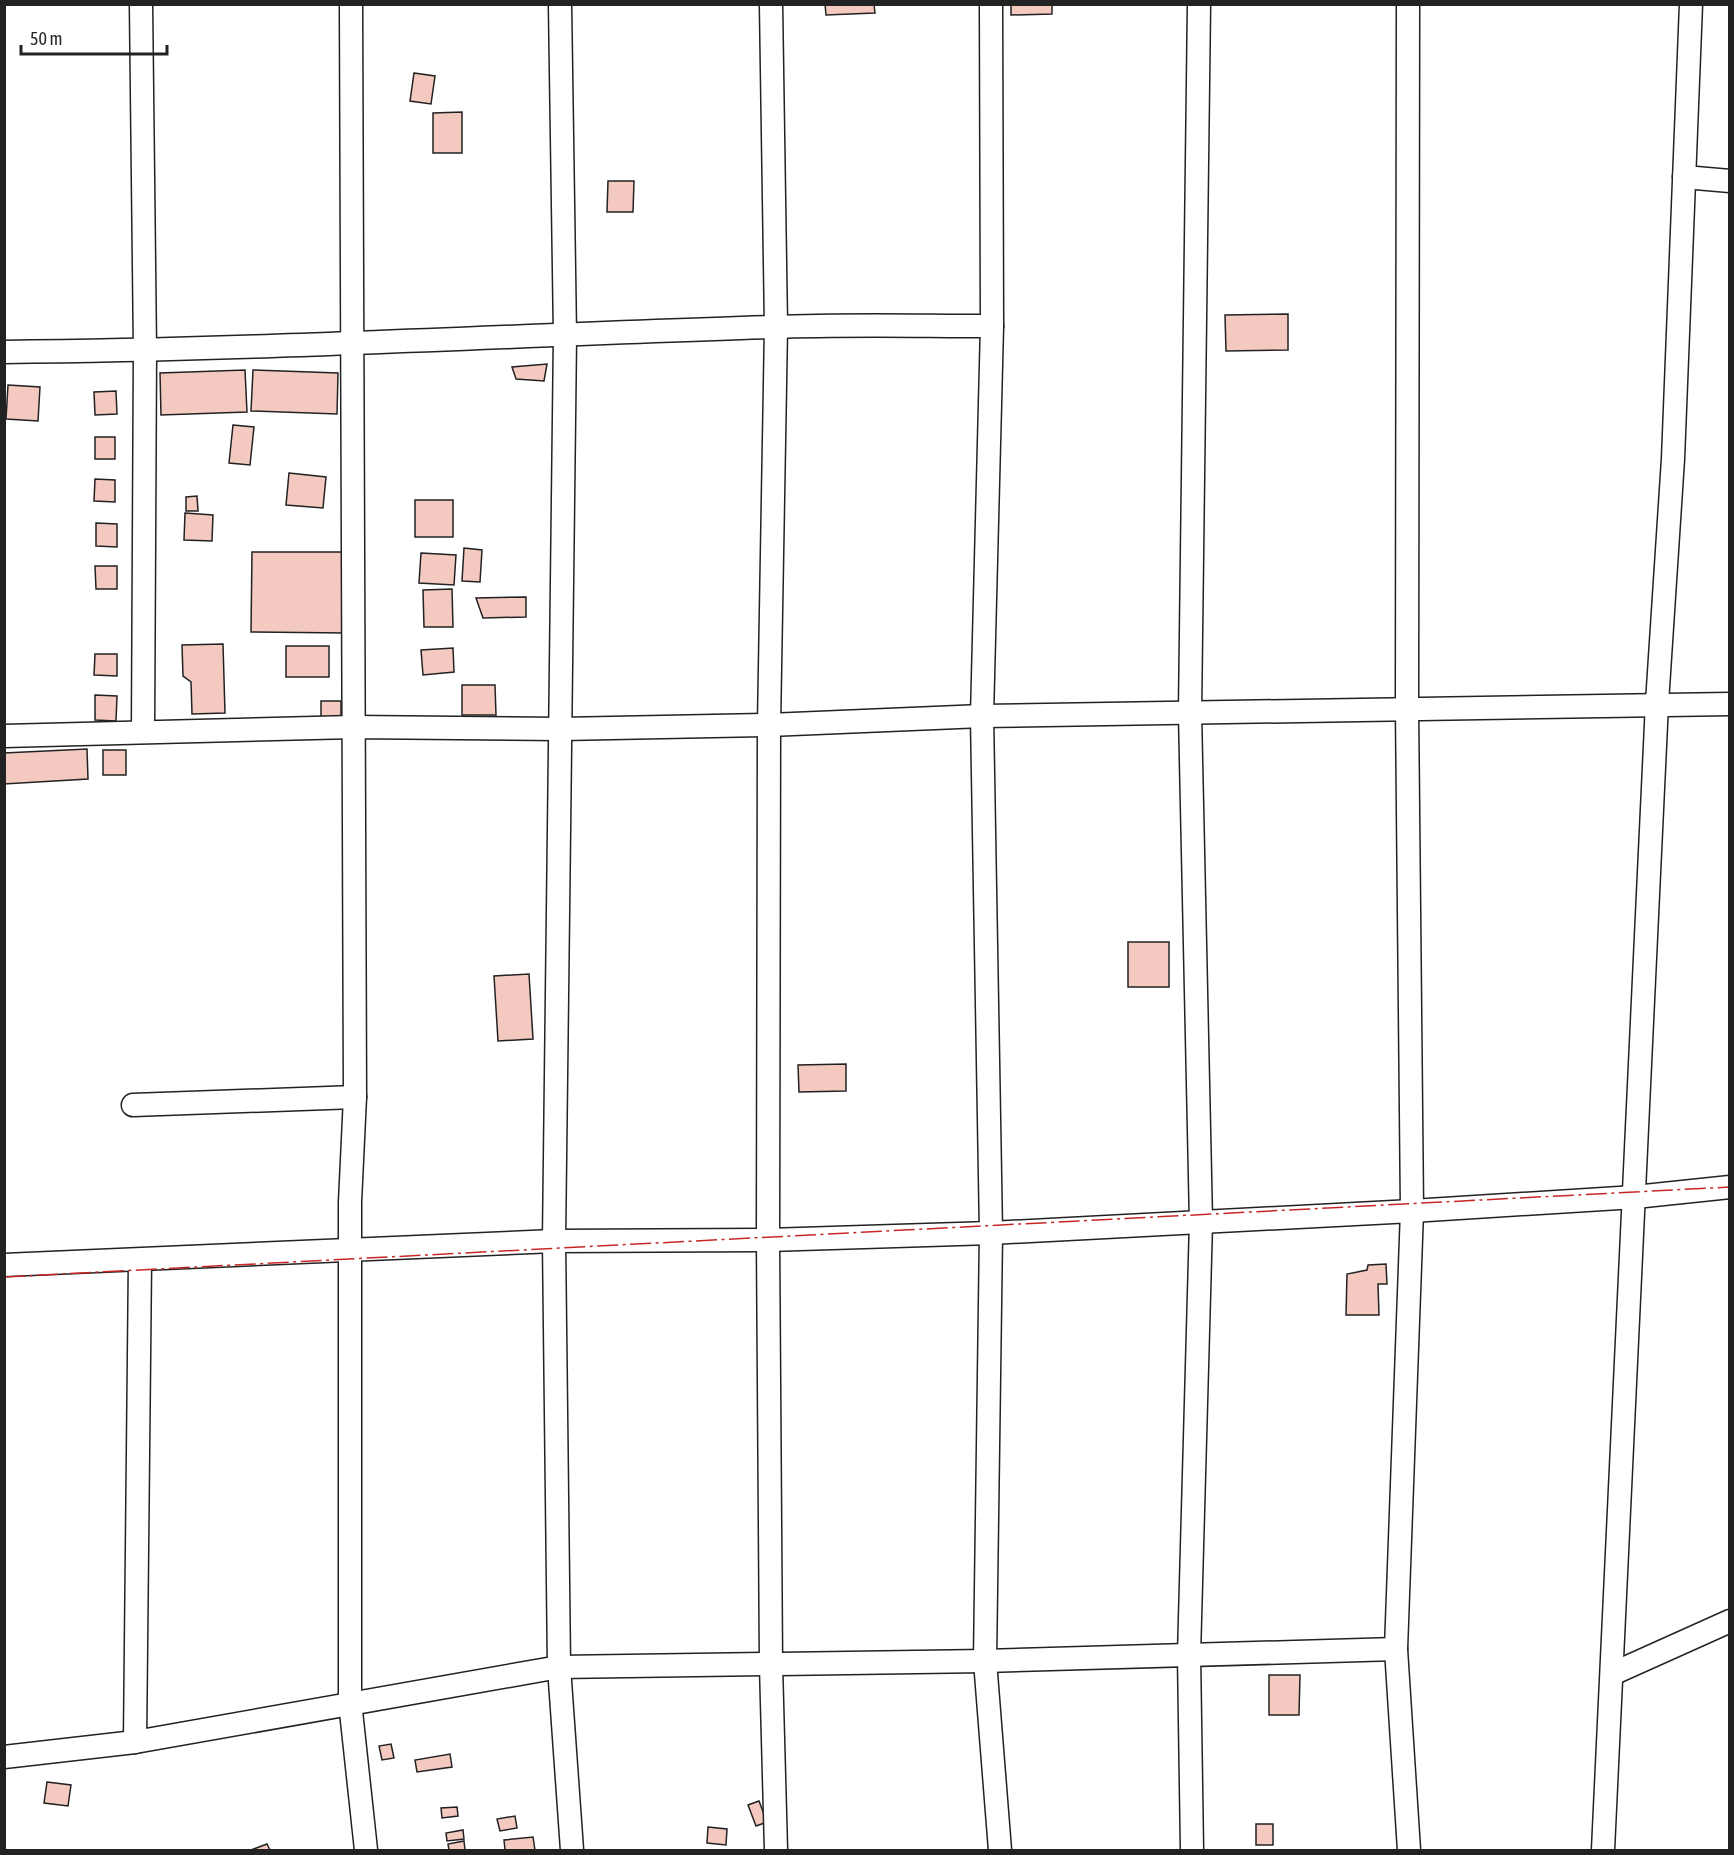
<svg xmlns="http://www.w3.org/2000/svg" width="1734" height="1855" font-family="'Asap Condensed',sans-serif">
<style>
.building{fill:#f3c9c0;stroke:#222;stroke-width:1.5}
.lines{fill:none;stroke-linecap:round;stroke-linejoin:round}
.minor-casing{stroke:#222;stroke-width:25}
.minor{stroke:#fff;stroke-width:22}
.power{stroke:#c62828;stroke-width:1.5;stroke-dasharray:21 4.5 3 4.5;stroke-linecap:butt}
</style>
<rect width="100%" height="100%" fill="#fff"/>
<g class="building">
<path d="M825,4H874L875,13L826,15Z"/>
<path d="M1011,4H1052V14L1011,15Z"/>
<path d="M414,73L435,76L431,104L410,101Z"/>
<path d="M462,112V153H433V113Z"/>
<path d="M608,181H634L633,212H607Z"/>
<path d="M1288,314V350L1226,351L1225,315Z"/>
<path d="M547,364L544,381L516,379L512,367Z"/>
<path d="M245,370L247,412L161,415L160,373Z"/>
<path d="M253,370L338,373L337,414L251,411Z"/>
<path d="M8,385L40,387L38,421L6,419Z"/>
<path d="M116,391L117,414L95,415L94,392Z"/>
<path d="M233,425L254,427L250,465L229,463Z"/>
<rect x="95" y="437" width="20" height="22"/>
<path d="M289,473L326,477L323,508L286,505Z"/>
<path d="M95,479L115,480V502L94,501Z"/>
<path d="M197,496L198,511H186V497Z"/>
<rect x="415" y="500" width="38" height="37"/>
<path d="M185,513L213,515L212,541L184,540Z"/>
<path d="M96,523L117,524V547L96,546Z"/>
<path d="M464,548L482,550L480,582L462,581Z"/>
<path d="M252,552H347L346,633L251,632Z"/>
<path d="M421,553L456,555L454,585L419,583Z"/>
<path d="M95,566H117V589H96Z"/>
<path d="M452,589L453,627H424L423,590Z"/>
<path d="M526,597V617L483,618L476,598Z"/>
<path d="M223,644L225,713L192,714L191,682L183,676L182,645Z"/>
<rect x="286" y="646" width="43" height="31"/>
<path d="M453,648L454,672L423,675L421,650Z"/>
<path d="M95,654H117V676L94,675Z"/>
<path d="M462,685H495L496,715H462Z"/>
<path d="M95,695L117,696L116,721L95,720Z"/>
<path d="M321,701H341V722L321,723Z"/>
<path d="M87,749L88,779L4,784V753Z"/>
<rect x="103" y="750" width="23" height="25"/>
<rect x="1128" y="942" width="41" height="45"/>
<path d="M529,974L533,1039L498,1041L494,976Z"/>
<path d="M846,1064V1091L799,1092L798,1065Z"/>
<path d="M1386,1264L1387,1284H1378L1379,1315H1346L1347,1274L1367,1270L1368,1265Z"/>
<path d="M1269,1675H1300L1299,1715H1269Z"/>
<path d="M391,1744L394,1758L382,1760L379,1746Z"/>
<path d="M450,1754L452,1767L417,1772L415,1760Z"/>
<path d="M47,1782L71,1785L68,1806L44,1803Z"/>
<path d="M759,1801L767,1822L756,1826L748,1805Z"/>
<path d="M457,1807L458,1816L442,1818L441,1808Z"/>
<path d="M515,1816L517,1828L500,1831L497,1819Z"/>
<rect x="1256" y="1824" width="17" height="21"/>
<path d="M708,1827L727,1829L726,1845L707,1843Z"/>
<path d="M463,1830L464,1839L447,1841L446,1833Z"/>
<path d="M533,1837L535,1850H541H505L504,1840Z"/>
<path d="M464,1841L465,1850H449L448,1844Z"/>
<path d="M267,1844L270,1850H251Z"/>
</g>
<g class="lines">
<defs>
<g id="minor">
<path d="M141,4L145,351L143,731"/>
<path d="M351,4L355,1097L350,1202V1702L366,1850"/>
<path d="M560,4L565,336L554,1241L559,1667L572,1850"/>
<path d="M771,4L776,327L769,725L768,1240L771,1665L776,1850"/>
<path d="M991,4L992,326L982,716L991,1233L985,1661L1000,1850"/>
<path d="M1408,4L1407,708L1412,1211L1396,1649L1409,1850"/>
<path d="M1684,177L1730,181"/>
<path d="M4,352C261,350 517,335 773,327C846,324 919,326 992,326"/>
<path d="M4,736L353,727L561,729L769,725L982,716L1730,704"/>
<path d="M133,1105L355,1097"/>
<path d="M4,1265L554,1241L768,1240L991,1233L1412,1211L1635,1197L1730,1187"/>
<path d="M1612,1674L1730,1621"/>
<path d="M135,1742L140,1260"/>
<path d="M4,1757L135,1742L559,1667L985,1661L1396,1649"/>
<path d="M1192,1850L1189,1655L1201,1222L1190,713L1199,4"/>
<path d="M1603,1850L1657,703L1673,459L1691,4"/>
</g>
</defs>
<use href="#minor" class="minor-casing"/>
<use href="#minor" class="minor"/>
<path class="power" d="M4,1277L1730,1187"/>
</g>
<rect width="1734" height="1855" fill="none" stroke="#222222" stroke-width="12"/>
<path d="M21 45v9h146v-9" fill="none" stroke="#222222" stroke-width="3"/>
<text x="30" y="45" font-size="18" fill="#222222" stroke="#ffffff" stroke-width="4.5" paint-order="stroke">50 m</text>
</svg>
